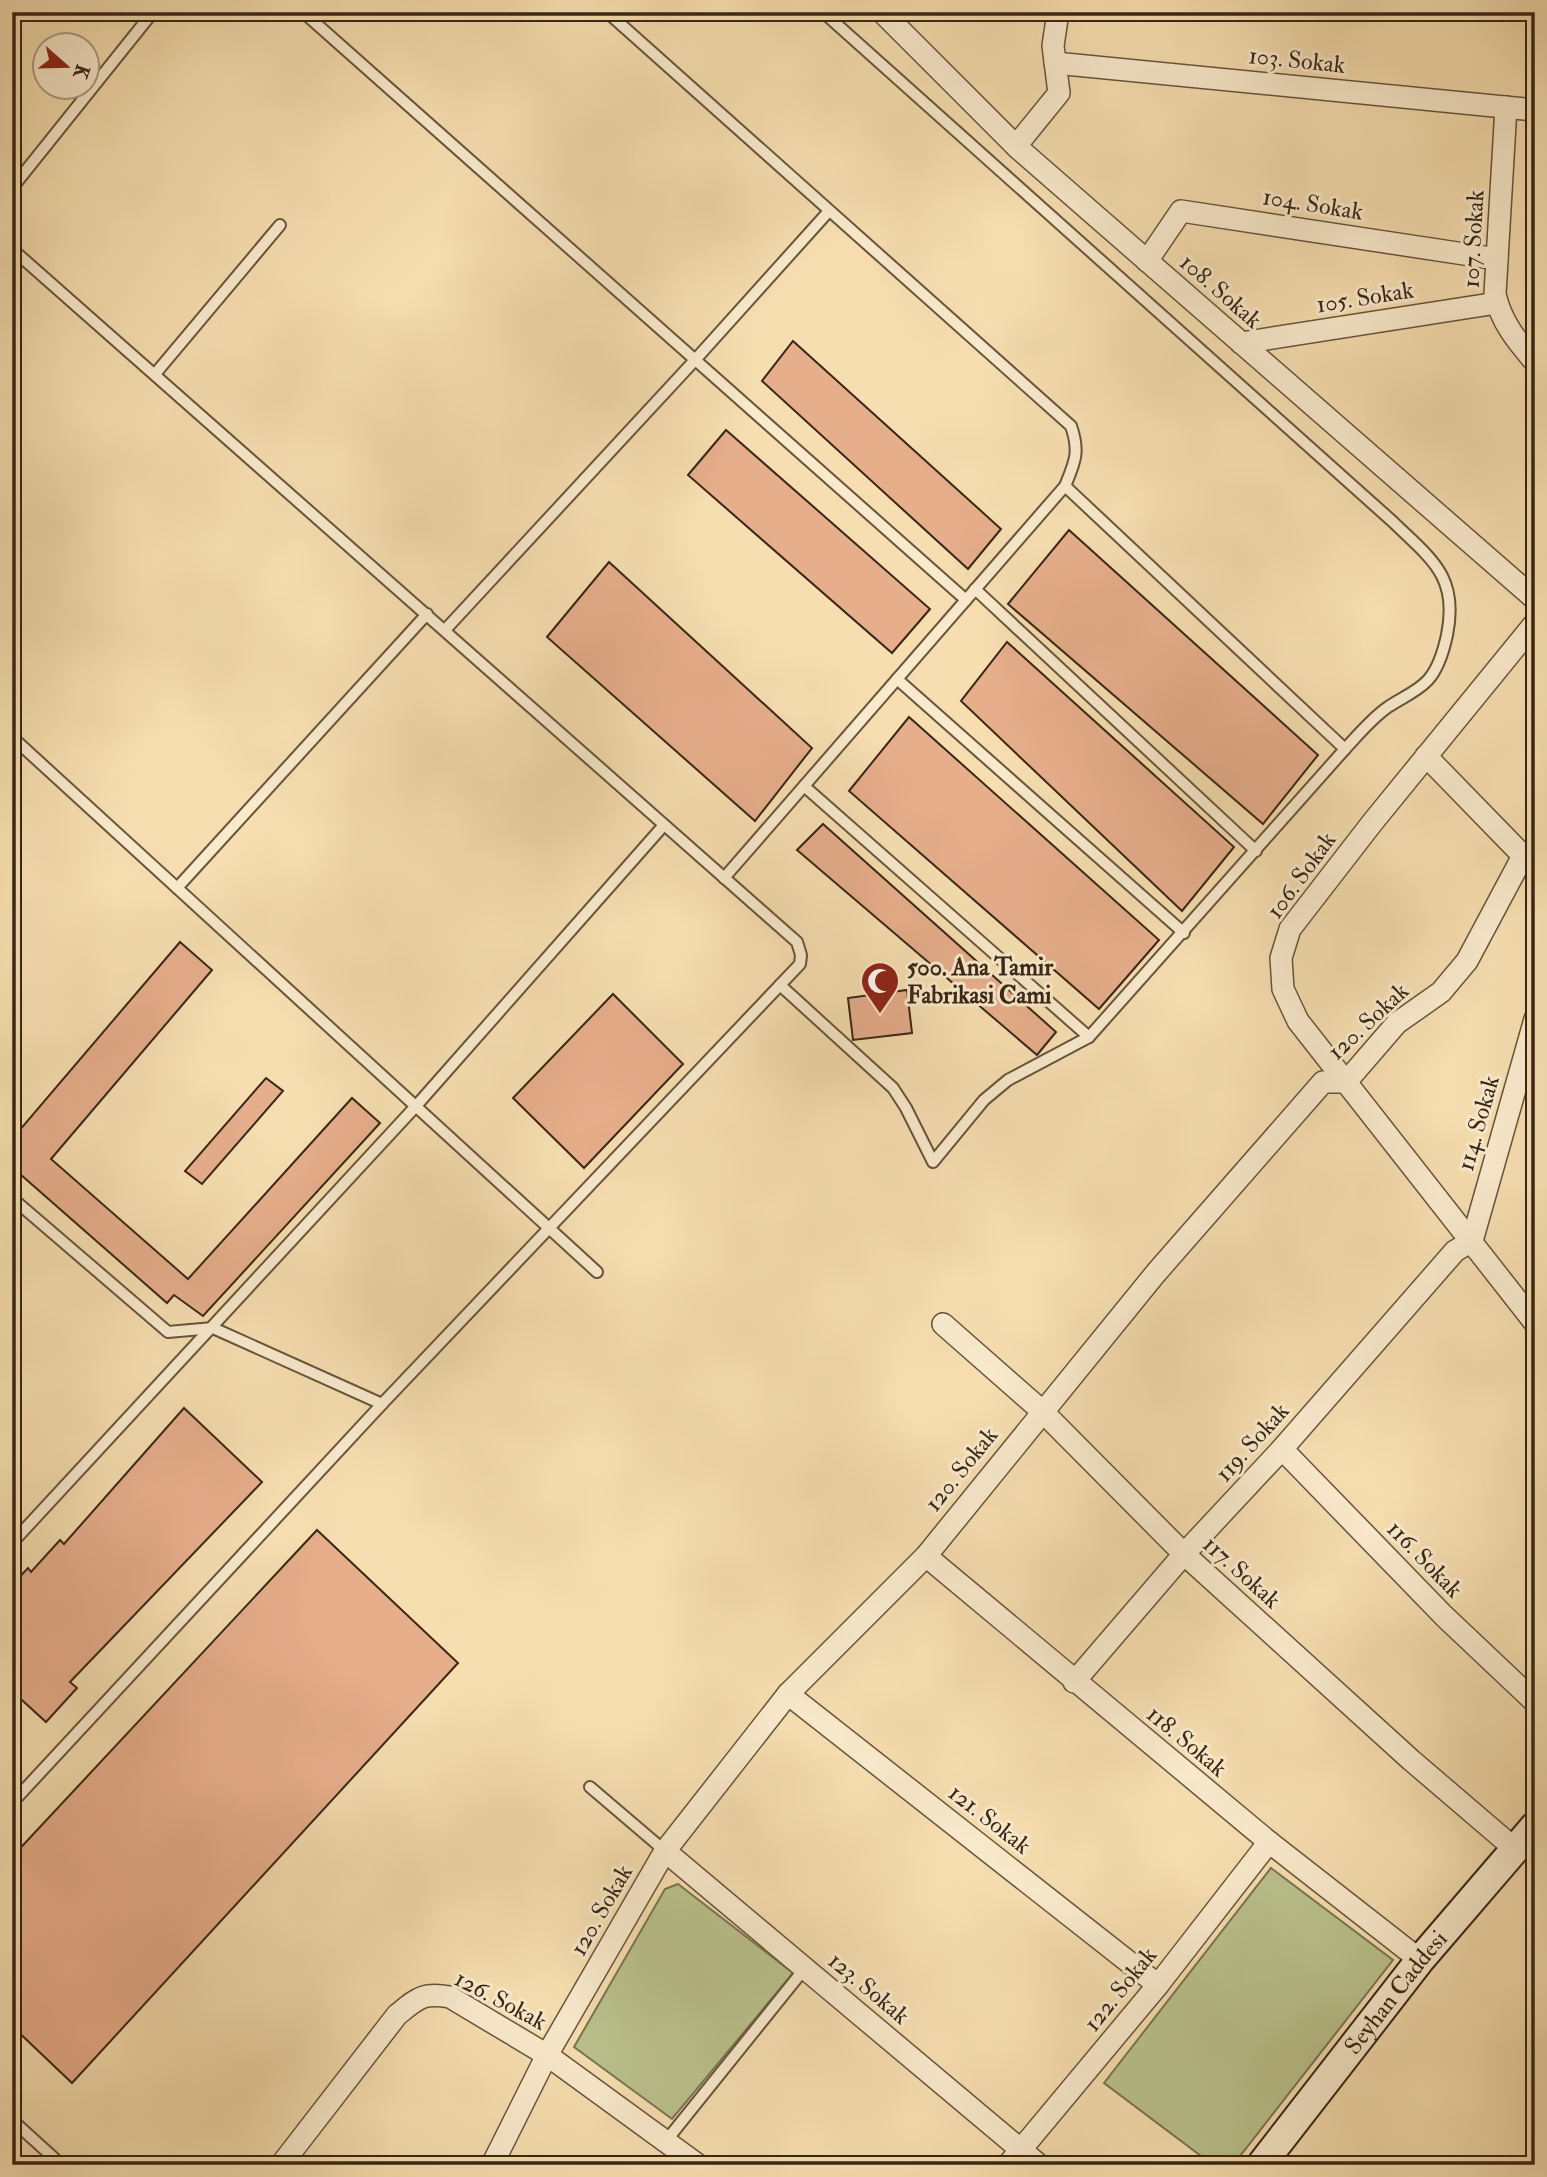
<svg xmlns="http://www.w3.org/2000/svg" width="1547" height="2177" font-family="'IM FELL Double Pica',serif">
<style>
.green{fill:#bac28d;stroke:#797452;stroke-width:2}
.building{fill:#e7ae8c;stroke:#382616;stroke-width:2}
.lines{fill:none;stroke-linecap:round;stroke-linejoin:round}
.service-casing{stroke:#68543c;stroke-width:14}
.minor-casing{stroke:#68543c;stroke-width:24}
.secondary-casing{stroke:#382616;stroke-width:32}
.service{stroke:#f9eacc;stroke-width:10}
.minor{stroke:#f9eacc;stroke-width:21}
.secondary{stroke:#f9eacc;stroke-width:28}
.labels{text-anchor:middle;stroke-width:6;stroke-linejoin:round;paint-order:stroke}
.street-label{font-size:24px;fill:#382616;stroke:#f9eacc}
.poi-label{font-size:24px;font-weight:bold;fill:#382616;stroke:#f9eacc;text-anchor:start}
</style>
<rect width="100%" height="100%" fill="#f6deb0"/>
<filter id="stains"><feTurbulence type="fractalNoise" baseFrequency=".00286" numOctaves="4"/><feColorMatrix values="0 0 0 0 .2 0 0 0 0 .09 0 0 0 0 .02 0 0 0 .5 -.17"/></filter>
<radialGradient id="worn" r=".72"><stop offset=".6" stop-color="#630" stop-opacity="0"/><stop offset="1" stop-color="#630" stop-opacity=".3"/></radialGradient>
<g class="green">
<path d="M1271,1868L1393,1960L1233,2165H1213L1104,2083Z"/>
<path d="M678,1884L793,1973L672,2119L574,2047L665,1889Z"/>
</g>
<g class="building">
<path d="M793,341L1001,529L968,569L762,381Z"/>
<path d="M726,430L930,609L892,653L688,475Z"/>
<path d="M1069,530L1318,755L1263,824L1008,604Z"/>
<path d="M609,562L812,748L755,821L547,637Z"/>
<path d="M1007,642L1234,847L1182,911L961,701Z"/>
<path d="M909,717L1159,940L1099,1009L849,791Z"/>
<path d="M823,824L1056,1032L1037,1055L797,850Z"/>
<path d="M180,942L212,970L51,1159L188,1279L352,1098L380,1123L203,1316L174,1295L167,1303L12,1167V1139Z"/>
<path d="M907,990L912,1033L853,1040L848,998Z"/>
<path d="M613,994L683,1064L584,1168L513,1098Z"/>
<path d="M266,1078L283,1091L202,1184L185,1171Z"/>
<path d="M184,1408L262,1482L70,1682L77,1688L46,1722L12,1691V1585L28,1568L31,1572L60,1540L64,1544Z"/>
<path d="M317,1530L458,1663L72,2083L12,2026V1857Z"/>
</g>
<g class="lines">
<defs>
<g id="service">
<path d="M303,12L966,600"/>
<path d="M607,12L1071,426C1080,452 1075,462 1065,486"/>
<path d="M823,12L1392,521C1431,559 1459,576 1447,635C1444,649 1438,669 1428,680C1417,692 1401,698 1388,707C1372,718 1358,735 1345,749"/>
<path d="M12,188L153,12"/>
<path d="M12,249L797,942L801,955L800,964L382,1404L213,1328L168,1332L12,1198"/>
<path d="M155,374L280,225"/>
<path d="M975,589L1256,851"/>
<path d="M445,630L695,360L829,211"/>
<path d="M897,679L1184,933"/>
<path d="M12,737L597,1272"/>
<path d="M804,786L1089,1037"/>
<path d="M724,878L1065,486L1345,749L1089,1037L1008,1080L984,1100L933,1162L906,1108L893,1088L780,985"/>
<path d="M177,888L427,614"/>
<path d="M12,1543L416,1106L664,825"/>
<path d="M590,1787L665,1851"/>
<path d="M12,1803L382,1404"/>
<path d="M12,2120L55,2159"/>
<path d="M666,2141L805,1968"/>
</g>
<g id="minor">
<path d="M882,12L1019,149L1535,599"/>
<path d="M1055,63L1535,110"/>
<path d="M1506,107L1495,294C1501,322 1517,341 1535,362"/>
<path d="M1016,146L1059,93L1053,46L1058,12"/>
<path d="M1147,261L1181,211L1497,259"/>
<path d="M1241,343L1497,303"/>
<path d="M1535,623L1372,823L1290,929L1281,958L1283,989L1298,1021L1535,1323"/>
<path d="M1426,756L1535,868"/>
<path d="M1472,1241L1535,1019"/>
<path d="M943,1324L1042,1411L1184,1554L1411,1760L1515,1849"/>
<path d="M1282,1449L1444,1616L1535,1702"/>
<path d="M926,1556L1269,1842L1420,1960"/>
<path d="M1074,1682L1184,1554L1282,1449L1455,1251L1472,1241"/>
<path d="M788,1694L1158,1985"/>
<path d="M665,1851L1039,2165"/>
<path d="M281,2165L397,2015C418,1998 423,1992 450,1997L547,2055L698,2165"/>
<path d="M492,2165L547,2055L665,1851L788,1694L926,1556L1156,1273L1323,1082H1346L1397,1023L1441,992L1467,961L1523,856"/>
<path d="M1008,2165L1158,1985L1269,1842"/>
</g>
<g id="secondary">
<path id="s1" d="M1261,2165L1420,1960L1535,1826"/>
</g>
</defs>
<use href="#service" class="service-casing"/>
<use href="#minor" class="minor-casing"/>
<use href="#secondary" class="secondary-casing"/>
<use href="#service" class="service"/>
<use href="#minor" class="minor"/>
<use href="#secondary" class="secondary"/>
</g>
<defs>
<symbol id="mosque-pin" viewBox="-11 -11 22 30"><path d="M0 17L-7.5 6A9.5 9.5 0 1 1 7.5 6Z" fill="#8f2418" stroke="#f9eacc"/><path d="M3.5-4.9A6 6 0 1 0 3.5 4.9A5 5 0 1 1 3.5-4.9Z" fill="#fff"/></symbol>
</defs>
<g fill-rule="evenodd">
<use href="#mosque-pin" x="858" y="959" width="44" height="60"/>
</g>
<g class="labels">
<g class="street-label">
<text transform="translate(1297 60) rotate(6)" y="8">103. Sokak</text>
<text transform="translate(1313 204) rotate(9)" y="8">104. Sokak</text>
<text transform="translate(1473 239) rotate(-87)" y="8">107. Sokak</text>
<text transform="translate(1221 291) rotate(41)" y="8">108. Sokak</text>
<text transform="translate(1365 297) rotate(-9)" y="8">105. Sokak</text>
<text transform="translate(1301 875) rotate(-54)" y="8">106. Sokak</text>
<text transform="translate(1368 1021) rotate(-43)" y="8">120. Sokak</text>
<text transform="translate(1478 1123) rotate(-74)" y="8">114. Sokak</text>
<text transform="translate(1252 1442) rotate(-48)" y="8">119. Sokak</text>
<text transform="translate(961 1469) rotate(-51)" y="8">120. Sokak</text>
<text transform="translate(1425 1559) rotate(46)" y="8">116. Sokak</text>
<text transform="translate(1242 1572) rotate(42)" y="8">117. Sokak</text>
<text transform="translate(1187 1741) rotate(40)" y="8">118. Sokak</text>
<text transform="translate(990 1819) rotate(38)" y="8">121. Sokak</text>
<text transform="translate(601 1910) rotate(-60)" y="8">120. Sokak</text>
<text transform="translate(869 1988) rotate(40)" y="8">123. Sokak</text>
<text transform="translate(1120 1989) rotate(-51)" y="8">122. Sokak</text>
<text dy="8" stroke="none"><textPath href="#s1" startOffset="219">Seyhan Caddesi</textPath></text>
<text transform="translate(501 2000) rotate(28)" y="8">126. Sokak</text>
</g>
<g class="poi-label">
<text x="907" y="975">500. Ana Tamir<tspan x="907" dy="28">Fabrikasi Cami</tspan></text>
</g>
</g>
<rect width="1547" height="2177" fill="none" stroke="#f6deb0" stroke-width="42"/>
<rect x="14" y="14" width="1519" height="2149" fill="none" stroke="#382616" stroke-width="3.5"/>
<rect x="21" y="21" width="1505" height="2135" fill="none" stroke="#382616" stroke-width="2"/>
<g transform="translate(66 66) rotate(110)"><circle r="33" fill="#f9eacc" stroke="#ac9c83" stroke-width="2"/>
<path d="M0-5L12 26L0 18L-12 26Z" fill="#8f2418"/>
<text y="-10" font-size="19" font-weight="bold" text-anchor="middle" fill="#382616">K</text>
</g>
<rect width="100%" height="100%" filter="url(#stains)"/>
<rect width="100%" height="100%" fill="url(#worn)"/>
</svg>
